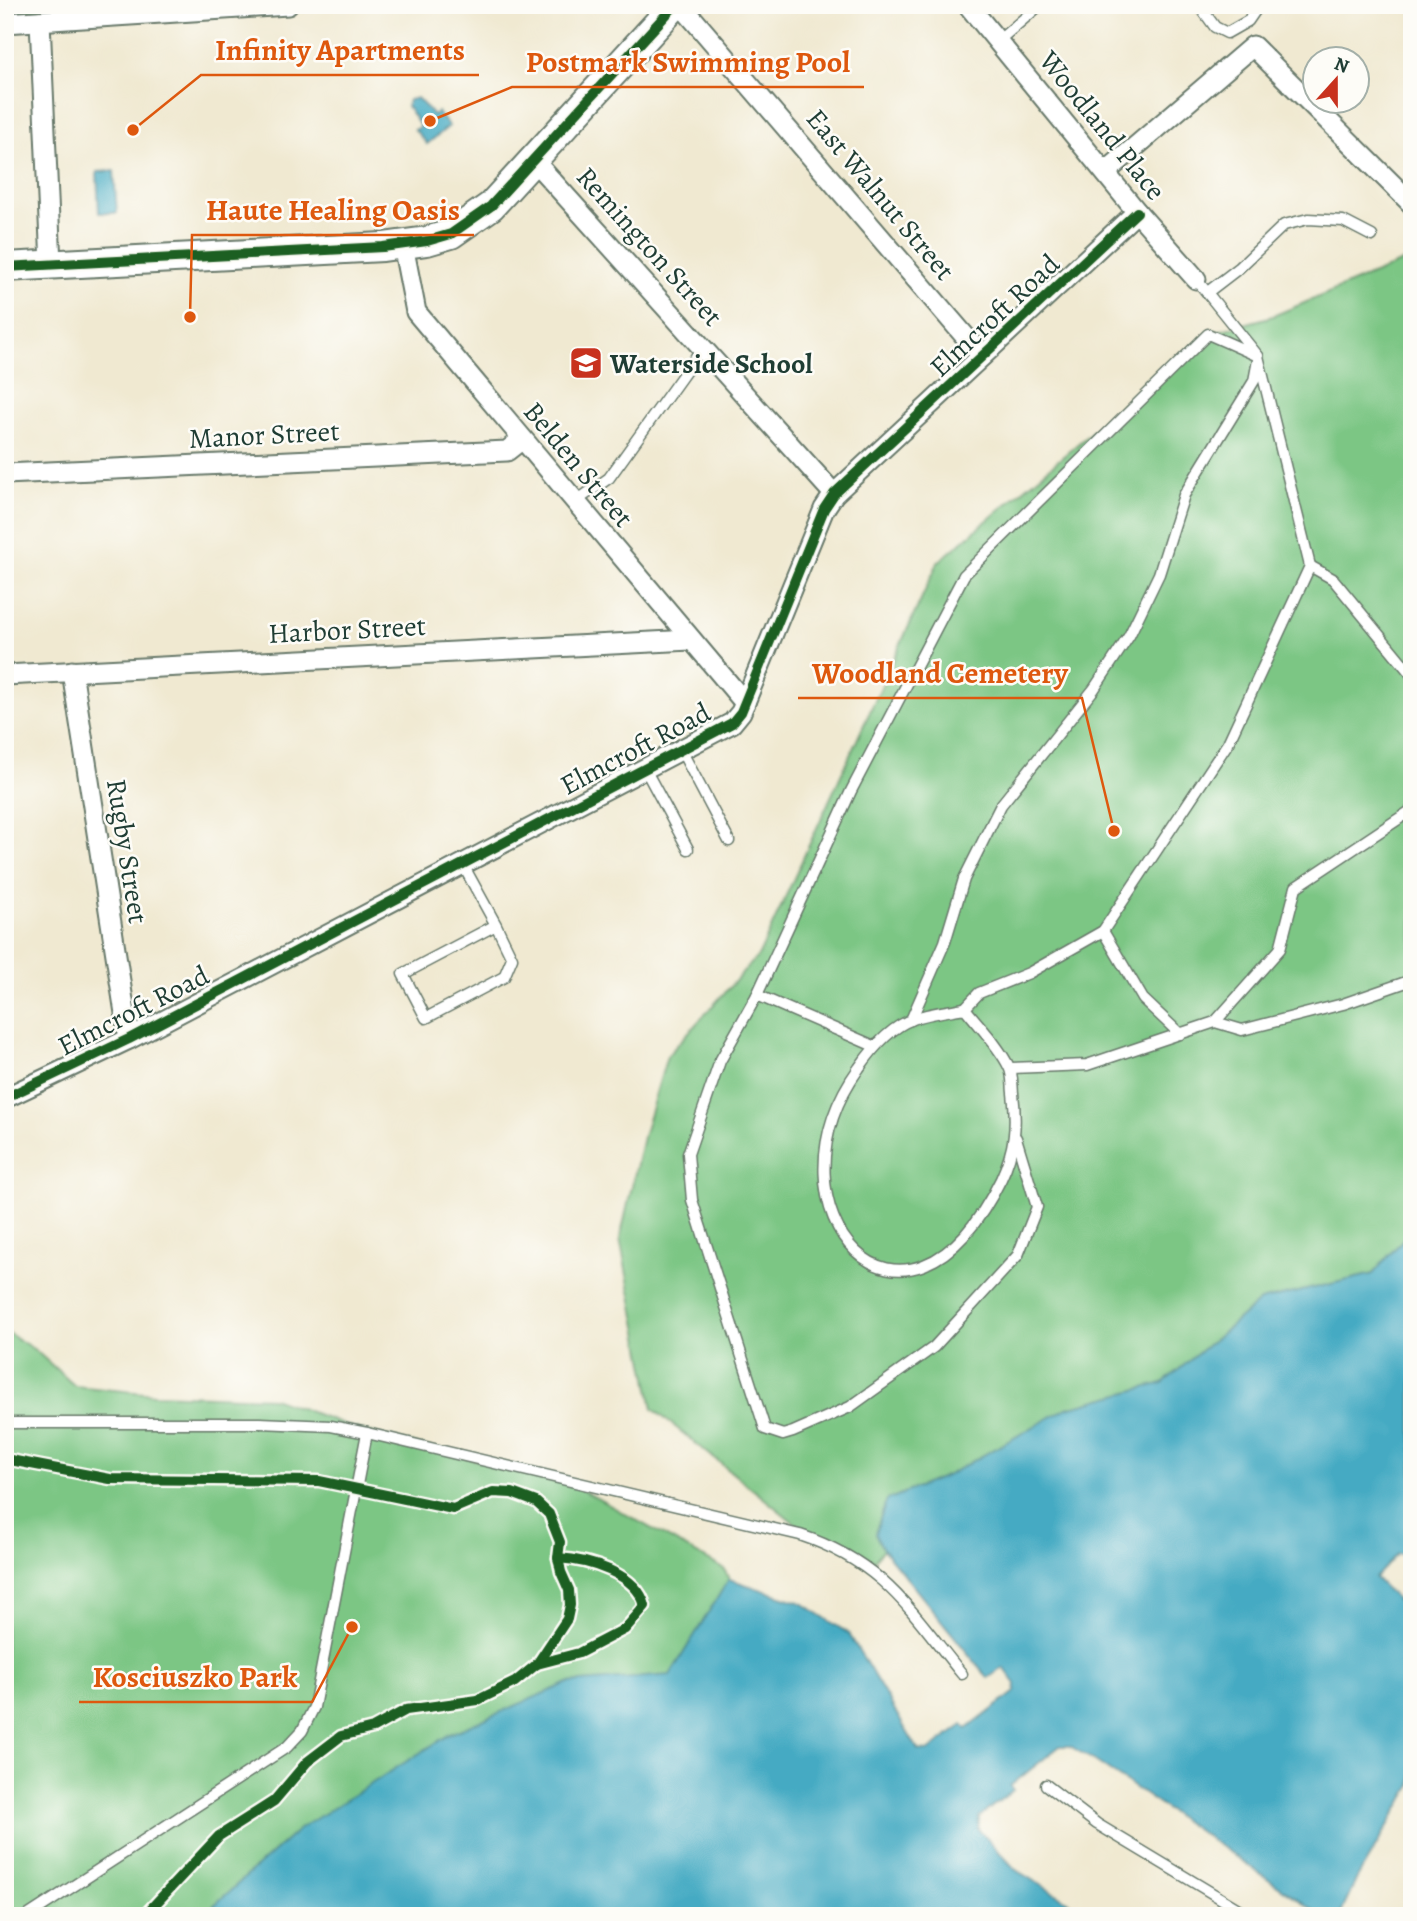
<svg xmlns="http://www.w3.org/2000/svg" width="1417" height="1921" font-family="Alegreya,serif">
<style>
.green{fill:#7cc684;stroke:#4e825c;stroke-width:2}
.water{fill:#44aac3;stroke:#32747c;stroke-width:2}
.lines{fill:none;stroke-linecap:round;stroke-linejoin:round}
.lane-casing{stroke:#68796b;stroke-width:13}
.street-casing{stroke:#68796b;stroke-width:23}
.secondary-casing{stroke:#68796b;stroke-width:32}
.lane{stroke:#fff;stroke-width:10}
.street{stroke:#fff;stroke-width:19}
.secondary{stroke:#fff;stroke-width:28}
.cycleway-casing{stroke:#fdfcf7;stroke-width:15}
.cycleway{stroke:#1b5e20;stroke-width:10}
.labels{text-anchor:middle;stroke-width:5;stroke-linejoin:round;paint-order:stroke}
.street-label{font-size:28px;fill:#1f3d34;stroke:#fdfcf7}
.poi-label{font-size:28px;font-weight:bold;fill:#1f3d34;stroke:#fdfcf7;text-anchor:start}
.leader{fill:none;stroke:#de580e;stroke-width:2.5}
.callout-dot{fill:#de580e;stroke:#fdfcf7;stroke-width:2.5}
.callout-label{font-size:30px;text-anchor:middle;font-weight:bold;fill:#de580e;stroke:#fdfcf7;stroke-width:5;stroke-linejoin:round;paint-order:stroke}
</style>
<rect width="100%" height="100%" fill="#fdfcf7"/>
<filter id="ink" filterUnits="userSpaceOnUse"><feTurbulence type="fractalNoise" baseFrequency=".0143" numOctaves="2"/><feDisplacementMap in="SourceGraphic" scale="14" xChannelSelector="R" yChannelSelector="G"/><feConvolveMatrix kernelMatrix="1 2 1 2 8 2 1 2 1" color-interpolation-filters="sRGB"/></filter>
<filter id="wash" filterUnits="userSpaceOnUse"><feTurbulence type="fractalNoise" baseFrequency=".00686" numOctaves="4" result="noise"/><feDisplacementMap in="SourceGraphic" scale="28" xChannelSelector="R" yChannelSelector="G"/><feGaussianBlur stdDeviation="1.57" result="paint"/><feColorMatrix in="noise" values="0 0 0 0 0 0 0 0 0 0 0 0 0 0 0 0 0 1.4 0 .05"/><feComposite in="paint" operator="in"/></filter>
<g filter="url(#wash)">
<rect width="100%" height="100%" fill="#f0e9d1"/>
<g class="green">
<path d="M5,5H173L5,14Z"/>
<path d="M1407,260H1412V1229L1373,1274L1260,1301L1163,1383L1067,1408L948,1475L887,1500L875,1533L883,1549L874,1561L851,1547L812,1537L653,1409L620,1239L643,1137L667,1056L759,955L938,562L1208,334L1273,316Z"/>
<path d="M5,1331L35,1350L75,1386L154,1394L273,1398L354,1428L575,1486L724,1569L729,1579L670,1676L568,1683L298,1830L202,1916H5Z"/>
</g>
<g class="water">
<path d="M417,98L433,115L437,112L449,126L427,144L415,130L420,126L407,106L409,100Z"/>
<path d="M114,171L117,213H99L97,172Z"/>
<path d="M1412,1229V1557L1397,1554L1375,1578L1412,1615V1785L1356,1880L1340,1916H1323L1098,1763L1070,1746H1060L1010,1786L1013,1790L979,1817L978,1829L1016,1870L1092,1916H202L298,1830L450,1734L568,1683L670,1675L729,1579L802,1603L849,1634L918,1750L928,1751L963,1725L967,1729L1015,1692L1016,1684L1004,1668L988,1678L883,1549L875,1533L887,1500L948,1475L1067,1408L1163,1383L1260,1301L1373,1274Z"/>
</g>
</g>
<g filter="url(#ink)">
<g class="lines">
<defs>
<g id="lane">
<path d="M1199,5L1215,27L1227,33L1248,21L1259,5"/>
<path d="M998,41L1040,5"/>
<path d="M1209,291L1239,268L1284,225L1308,219L1343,221L1372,236"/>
<path d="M575,502L609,478L703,347"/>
<path d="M1310,566L1333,579L1412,675"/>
<path d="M681,750L729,841"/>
<path d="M645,769L688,849"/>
<path d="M463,865L496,925L403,974L426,1018L504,977L512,958L496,925"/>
<path d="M1103,931L1143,999L1180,1034"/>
<path d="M757,995L874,1046"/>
<path d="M965,1008L979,993L1029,973L1103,931L1228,743L1310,566L1258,356"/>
<path d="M965,1008C979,1026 999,1046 1009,1067C1013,1074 1012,1085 1013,1093C1017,1126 1015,1149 1001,1179C904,1377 757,1210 859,1068C872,1049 891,1027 913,1019C929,1013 948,1011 965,1008Z"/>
<path d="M911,1020L945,942L964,879L1001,805L1094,689L1129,636L1159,574L1184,495L1254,381L1258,360"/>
<path d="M1215,1022L1280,949L1296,887L1412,810"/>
<path d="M1011,1068L1087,1065L1215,1022L1242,1030L1343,1004L1412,980"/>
<path d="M1016,1138L1037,1207L1018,1255L934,1347L850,1407L793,1432L783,1435L765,1429L692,1200L688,1154L720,1061L757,995L851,791L964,575L1208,334L1258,356L1196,279"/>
<path d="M5,1423H260L331,1426L367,1433L314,1707L302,1731L287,1747L29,1915"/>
<path d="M367,1433L800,1535C884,1563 909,1609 962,1674"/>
<path d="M1046,1785L1097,1824L1250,1916"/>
</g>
<g id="street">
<path d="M681,5L982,356"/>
<path d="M968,5L1137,212L1196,279"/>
<path d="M40,21L51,264"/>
<path d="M5,23L288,5"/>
<path d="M535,162L834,494"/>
<path d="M1107,171L1253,46L1412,204"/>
<path d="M403,245L416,312L745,703"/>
<path d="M5,474L507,451L521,440"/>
<path d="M72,671L129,1039"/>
<path d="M5,675L691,640"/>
<path d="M5,1098L129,1039L732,723L741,712L824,509L834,494L1137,212"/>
</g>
<path id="secondary" d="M5,267L383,247L427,241L451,234L491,206L675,5"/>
</defs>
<use href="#lane" class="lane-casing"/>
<use href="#street" class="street-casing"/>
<use href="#secondary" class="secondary-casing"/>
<use href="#lane" class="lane"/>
<use href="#street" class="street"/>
<use href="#secondary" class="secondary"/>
<defs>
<g id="cycleway">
<path d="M5,267L383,247L427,241L451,234L491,206L675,5"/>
<path d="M5,1098L129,1039L732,723L741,712L824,509L834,494L1137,212"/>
<path d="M5,1459L110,1479L319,1481L453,1509L493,1492L512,1493L536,1502L549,1514L560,1542L558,1558L561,1572L569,1590L570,1605L567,1619L537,1664"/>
<path d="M144,1916L219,1836L274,1801L307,1762L341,1736L373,1728L406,1710L478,1700L515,1682L537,1664L579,1653L625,1629L645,1606C637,1573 588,1560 558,1558"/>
</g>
</defs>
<use href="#cycleway" class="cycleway-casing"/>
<use href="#cycleway" class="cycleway"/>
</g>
</g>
<defs>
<symbol id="school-square" viewBox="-11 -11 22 22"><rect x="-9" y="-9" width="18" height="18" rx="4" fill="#c8321e" stroke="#fdfcf7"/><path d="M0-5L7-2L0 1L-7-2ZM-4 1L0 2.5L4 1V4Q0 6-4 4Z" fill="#fff"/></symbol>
</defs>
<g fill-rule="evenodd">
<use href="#school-square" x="567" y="344" width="38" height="38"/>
</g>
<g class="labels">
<g class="street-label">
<text transform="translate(1103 125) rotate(51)" y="10">Woodland Place</text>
<text transform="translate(881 194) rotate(50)" y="10">East Walnut Street</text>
<text transform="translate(650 246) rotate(48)" y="10">Remington Street</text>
<text transform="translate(994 315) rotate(-43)" y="10">Elmcroft Road</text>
<text transform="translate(264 434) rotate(-3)" y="10">Manor Street</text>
<text transform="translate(579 464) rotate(50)" y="10">Belden Street</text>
<text transform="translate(347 629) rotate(-3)" y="10">Harbor Street</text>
<text transform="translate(635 748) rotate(-28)" y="10">Elmcroft Road</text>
<text transform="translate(128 851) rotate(81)" y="10">Rugby Street</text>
<text transform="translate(133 1010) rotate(-27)" y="10">Elmcroft Road</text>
</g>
<g class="poi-label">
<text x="610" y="373">Waterside School</text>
</g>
</g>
<path class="leader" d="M133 130L201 75H479M430 121L512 87H864M190 317L192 235H474M1114 831L1082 698H798M352 1627L312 1702H79"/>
<g class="callout-dot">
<circle cx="133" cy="130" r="7"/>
<circle cx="430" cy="121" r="7"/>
<circle cx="190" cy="317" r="7"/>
<circle cx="1114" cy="831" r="7"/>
<circle cx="352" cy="1627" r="7"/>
</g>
<g class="callout-label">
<text x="340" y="60">Infinity Apartments</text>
<text x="688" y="72">Postmark Swimming Pool</text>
<text x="333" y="220">Haute Healing Oasis</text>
<text x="940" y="683">Woodland Cemetery</text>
<text x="195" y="1687">Kosciuszko Park</text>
</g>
<rect width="1417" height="1921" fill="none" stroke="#fdfcf7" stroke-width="28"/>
<g transform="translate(1336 80) rotate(21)"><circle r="33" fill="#fdfcf7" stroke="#a4b0a9" stroke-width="2"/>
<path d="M0-5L12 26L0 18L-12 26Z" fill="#c8321e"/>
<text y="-10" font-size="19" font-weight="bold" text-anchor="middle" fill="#1f3d34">N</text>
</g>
</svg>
